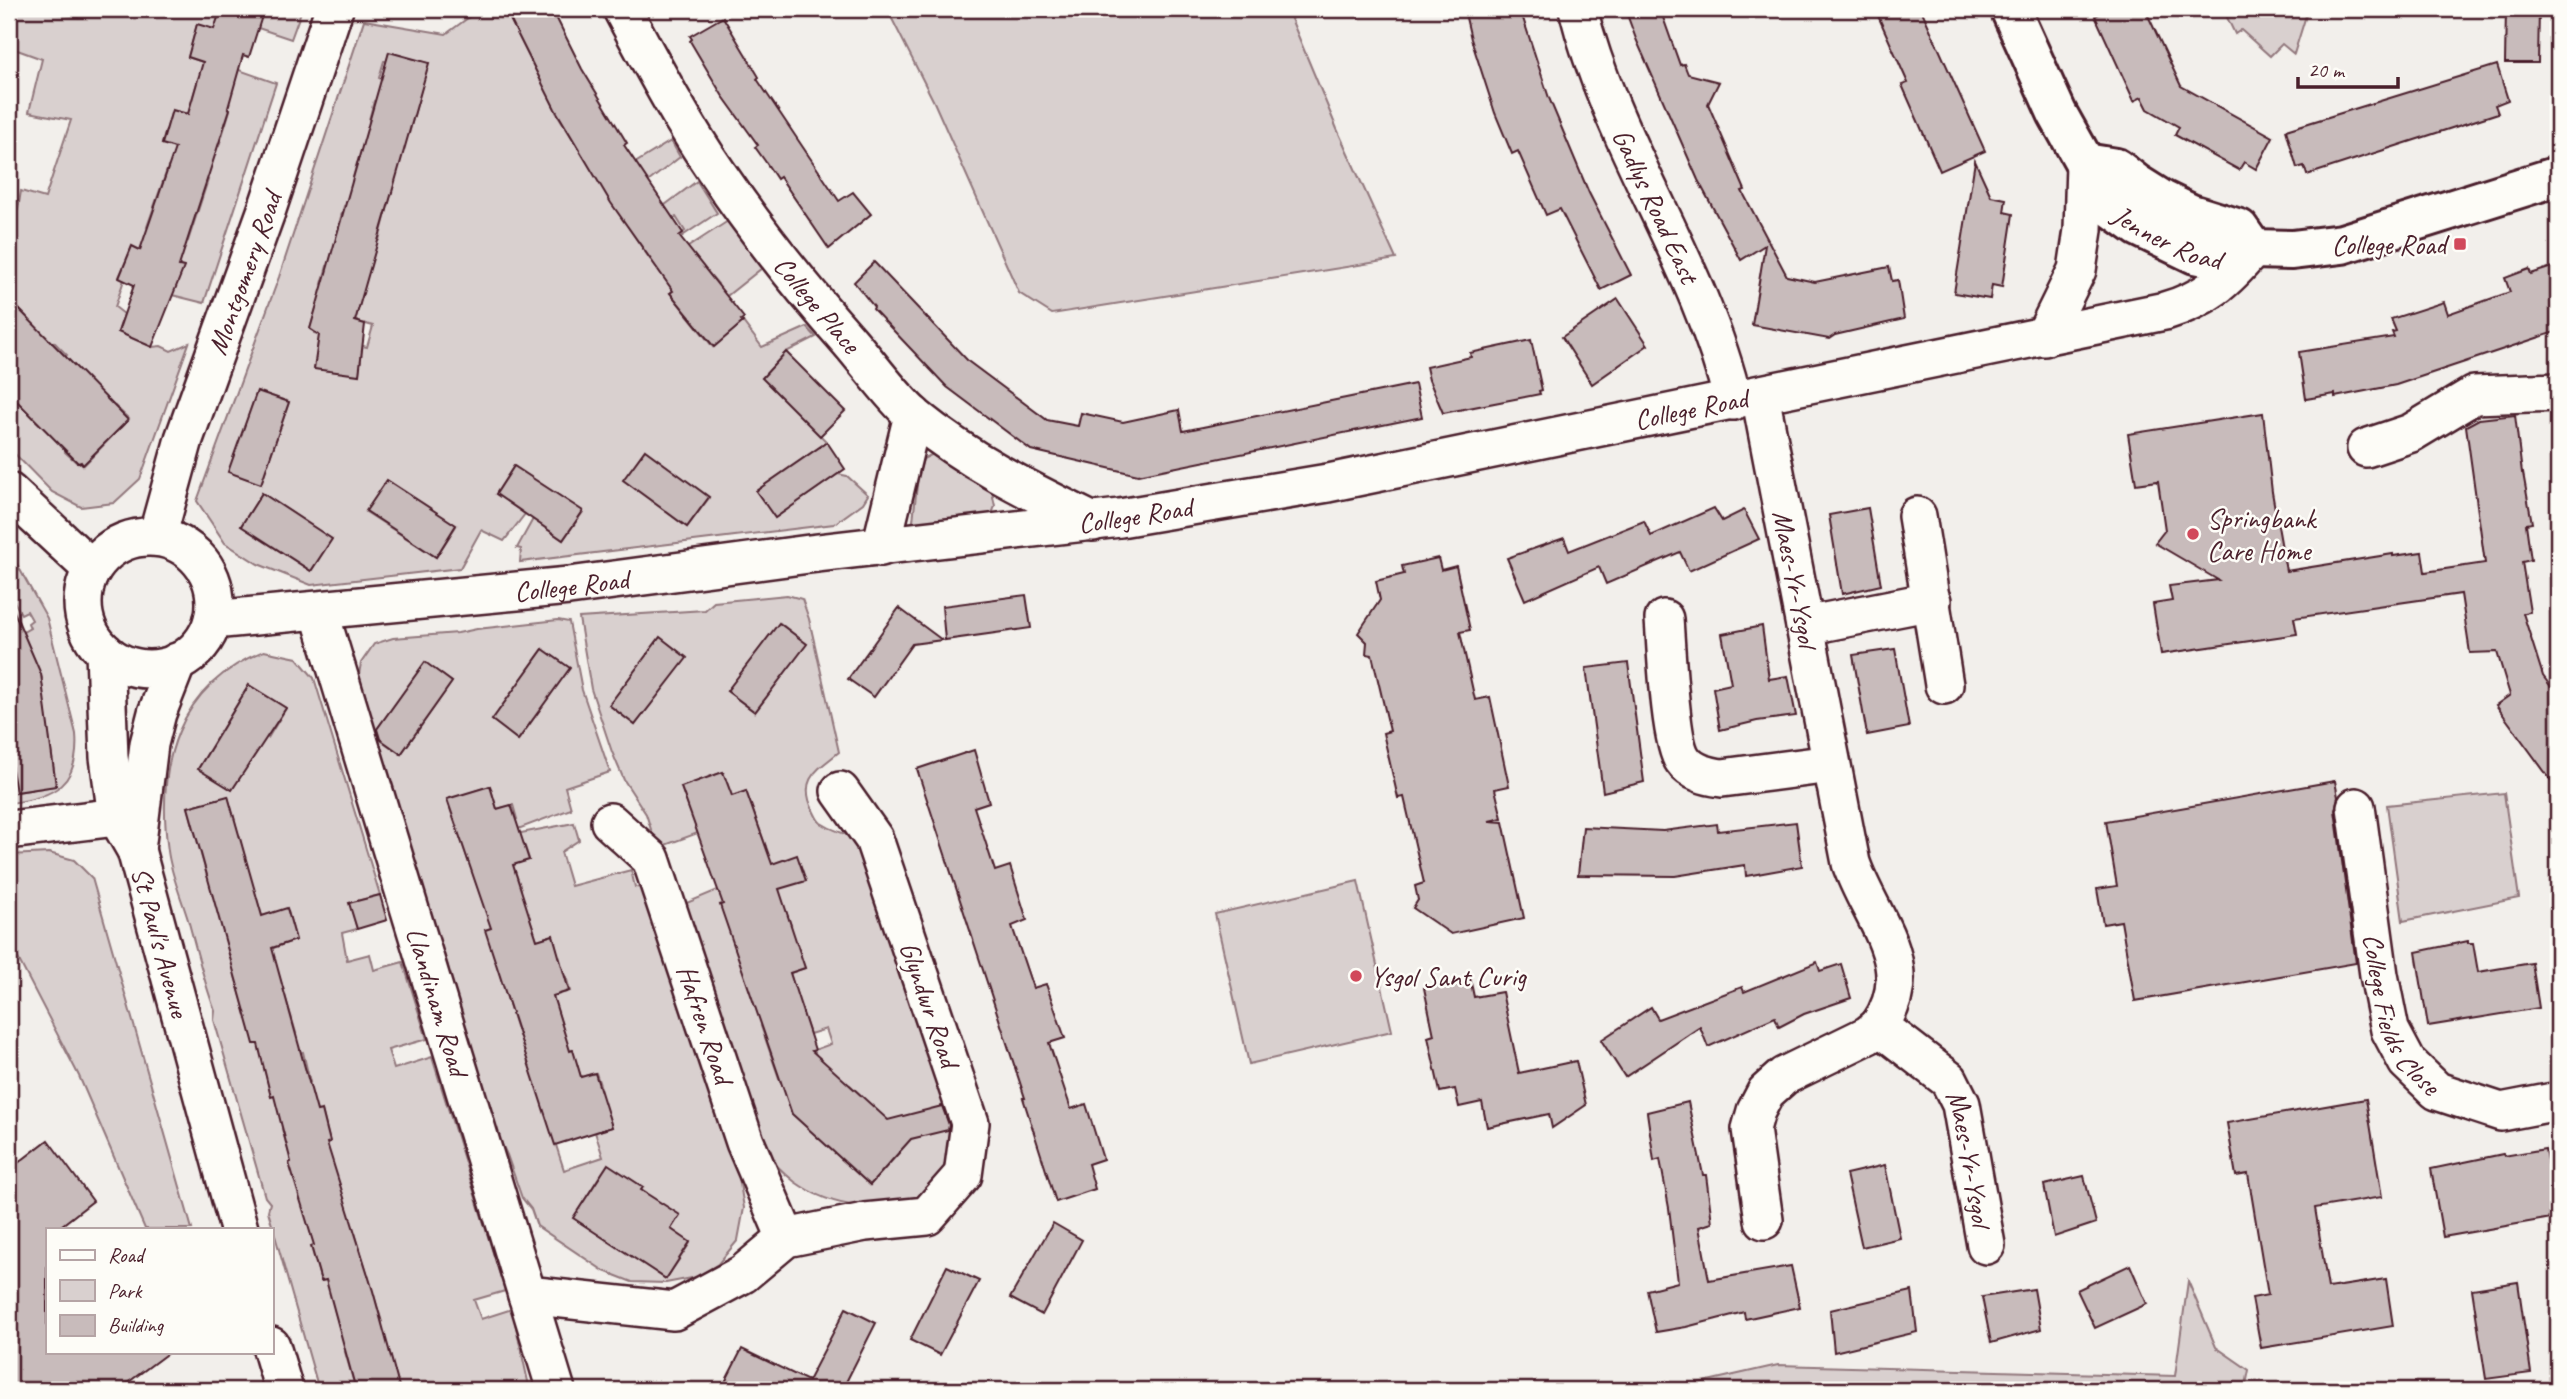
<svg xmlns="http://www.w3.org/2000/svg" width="2567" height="1399" font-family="Caveat,sans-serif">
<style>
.green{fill:#d9d0cf;stroke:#92787d;stroke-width:2;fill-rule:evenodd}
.building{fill:#c8bbbb;stroke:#4a1f2b;stroke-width:2}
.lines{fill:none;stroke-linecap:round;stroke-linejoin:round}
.street-casing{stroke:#4a1f2b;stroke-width:42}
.primary-casing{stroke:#4a1f2b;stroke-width:44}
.street{stroke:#fdfcf7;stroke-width:37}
.primary{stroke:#fdfcf7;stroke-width:38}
.poi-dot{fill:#d1495b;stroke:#fdfcf7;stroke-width:2.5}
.labels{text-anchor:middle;stroke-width:5;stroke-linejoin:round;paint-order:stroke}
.street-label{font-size:28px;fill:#4a1f2b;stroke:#fdfcf7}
.poi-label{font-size:28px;fill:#4a1f2b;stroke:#fdfcf7;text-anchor:start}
</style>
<rect width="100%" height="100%" fill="#f2efeb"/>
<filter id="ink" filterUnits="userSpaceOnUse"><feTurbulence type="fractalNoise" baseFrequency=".0143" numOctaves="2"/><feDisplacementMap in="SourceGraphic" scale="14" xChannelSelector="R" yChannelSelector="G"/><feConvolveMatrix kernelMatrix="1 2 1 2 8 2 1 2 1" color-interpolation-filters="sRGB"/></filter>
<g filter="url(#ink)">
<g class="green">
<path d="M9,9H32L78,17L81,9H221L215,29L197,25L188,57L206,63L208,59L276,83L204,303L172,295L183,267L132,247L119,277L124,280L115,307L124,314L118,332L152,347L161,346L171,351L189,343L140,479L114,503L81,507L52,492L9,448V393L15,399L19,397L22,400L67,355L54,342L41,354L13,329L26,316L15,305L9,312V201L18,209L21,191L45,198L71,120L29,112L42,59L9,47ZM198,79L230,110L219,146L212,144L208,158L162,144L172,110L188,114ZM168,167L208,180L188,241L147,227ZM115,406L129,419L84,465L81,462L77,463L65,452L67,448L35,420L38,417L103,418Z"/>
<path d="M258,9H302L291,39L258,28L256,14Z"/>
<path d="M472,9H524L509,17L540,79L560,69L576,99L556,112L601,184L671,141L680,157L644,185L641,182L612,203L650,259L678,240L677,237L685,231L676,217L669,222L661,208L697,181L717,213L678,239L685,249L728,221L762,268L723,299L714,288L718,284L707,271L702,274L699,271L670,293L713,347L743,322L762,347L807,327L816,337L786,352L762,378L827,442L756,491L776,517L838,474L847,476L868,495L863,503L834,524L520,562L521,549L517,548L533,519L563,540L583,512L514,466L496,494L525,514L504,541L481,530L460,568L311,585L258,564L225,543L197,501L279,277L364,20L446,34L472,15ZM389,53L428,63L409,134L373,124V122L369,120L374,101L378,102L383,80L379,78L384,61H387ZM363,158L398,168L379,240L343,230L344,226L339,224L344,206L348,207L355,182L352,181L357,163L361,164ZM332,262L368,272L355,321L373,326L367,347L314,333V330L310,329L316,309L321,310L326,286L322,284L327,266L330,267ZM318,343L362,348L359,374L315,369ZM257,391L289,402L261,484L229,472ZM645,450L709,498L687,527L624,480ZM387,480L456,526L436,557L366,512ZM262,493L331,539L311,571L241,526Z"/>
<path d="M887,9H1287L1337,129L1396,259L1052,314L1019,293L934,102Z"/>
<path d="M2223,9H2308L2294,54L2282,44L2270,56L2241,30L2235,34Z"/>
<path d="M933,454L992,492L995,506L992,514L985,517L917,524L913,521L918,476L923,459Z"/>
<path d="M9,550L47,618L76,734C80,784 54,798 9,803V693L42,678L29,647L9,656V640L30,628L28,623L32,620L27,611L21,614L10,594L15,591L11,582L9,583ZM19,708H45L56,786L16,792L9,752L15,751L10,710Z"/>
<path d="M787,595L802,599L809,619L839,752C817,770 798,779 813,810C815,814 817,820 821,823C842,837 845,826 860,852L960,1139C955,1150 948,1175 940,1183C936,1188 927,1191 922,1194C885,1217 830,1207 795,1182C782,1172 772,1161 761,1148L677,907L718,890L766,847L746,791L732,796L723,772L681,787L698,833L657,848L646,814L624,780L612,752L591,689L579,618L705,610L714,602ZM780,623L806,644L755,712L727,691ZM660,638L686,657L635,725L609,705ZM721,905L785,909L791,925L779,929L799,952L805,968L790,973L798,999ZM802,1011L810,1034L826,1029L831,1044L814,1050L820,1067L780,1081L761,1026ZM821,1081L850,1085L861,1095L881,1136L899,1153L870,1185L792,1114Z"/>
<path d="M558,620L569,622L582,690L610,772L565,787L571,809L505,834L501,823L517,819L513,805L497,809L490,786L447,800L483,903L521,889L513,865L529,859L525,847L510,851L505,836L574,823L579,840L561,852L571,886L631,870L635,887L646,888L707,1067L739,1177L744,1208L738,1240L718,1264L697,1277L666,1283L632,1282L604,1271L537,1226L531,1209L522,1198L507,1155L495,1130L452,995L448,966L407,846L395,798L378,748L370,733L358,680L361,663L374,644L393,638L458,633L477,629ZM543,649L569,668L519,739L492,720ZM425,663L452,682L401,754L373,735ZM529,916L537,940L553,935L557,951L544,956L551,980L566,976L570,991L553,996L561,1023L519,1036L486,930ZM572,1050L581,1077L596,1073L600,1085L585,1090L595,1116L607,1112L612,1127L595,1132L603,1157L564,1170L530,1064ZM599,1177L621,1192L630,1179L643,1187L633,1203L657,1218L665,1206L679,1215L671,1229L690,1243L666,1279L574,1218Z"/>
<path d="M264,651L297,658L314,678L380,895L350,903L357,929L342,933L347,960L370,954L374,970L403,962L427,1039L388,1050L394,1069L432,1057L505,1291L474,1300L481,1319L512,1309L529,1386L515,1390H400L383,1339L345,1352L356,1390H319L268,1211L270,1203L265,1197L214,1020L215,1011C204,982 197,952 189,923C182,899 171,875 168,851C156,764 177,686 264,651ZM249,685L286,708L268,738L257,732L249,763L232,790L198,769ZM228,797L247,865L207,876L188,807ZM251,880L262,916L287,909L296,940L232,963L212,892ZM276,965L296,1033L255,1044L235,976ZM303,1052L310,1082L304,1084L311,1113L322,1110L330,1142L289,1153L282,1129L289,1126L282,1094L271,1096L263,1063ZM355,1233L382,1322L341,1334L334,1308L332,1278L321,1281L311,1247Z"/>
<path d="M2504,793L2519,898L2403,921L2387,805Z"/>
<path d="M49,853L74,860L92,878L192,1229H145L79,1076L9,941V855Z"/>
<path d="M1358,881L1392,1031L1249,1064L1215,914Z"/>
<path d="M2188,1281L2216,1347L2249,1370L2245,1390H1668L1778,1365L2175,1376Z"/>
</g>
<g class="building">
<path d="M221,9H258L256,14L262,16L249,57L243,55L228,108L230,109L179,266L184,267L152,347L118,332L134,285L119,278L132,246L140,250L175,148L162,144L172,110L188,114L203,62L188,57L197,24L214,29Z"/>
<path d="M524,9H552L582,69L627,143L624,145L683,233L679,236L744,318L741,320L743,322L714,347L670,293L673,291L611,203L555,109L509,17Z"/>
<path d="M1464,9H1520L1549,98L1589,193L1631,275L1601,290L1560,209L1546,215L1518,151L1512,154L1495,113L1471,39Z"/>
<path d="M1625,9H1660L1680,65L1684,64L1688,74L1719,82L1708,104L1745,190L1742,191L1787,276L1815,282L1889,267L1892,281L1898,280L1904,319L1835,335L1829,339L1752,325L1765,245L1741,260L1698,180L1636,39Z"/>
<path d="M1875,9H1921L1985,151L1940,171L1902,85L1908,83Z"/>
<path d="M2109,9H2145L2181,86L2273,137L2256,169L2244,162L2239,170L2175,135L2179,127L2148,109L2142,97L2134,101L2095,16Z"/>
<path d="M2506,9H2539L2538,63H2505Z"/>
<path d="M723,17L759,77L757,79L839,201L853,192L871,214L829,249L780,177L777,179L765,161L755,147L758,145L722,95L690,41L692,39L690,36Z"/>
<path d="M389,52L429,63L355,321L365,324L359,375L314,369L319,335L310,329Z"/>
<path d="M2497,65L2508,100L2495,105L2498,113L2307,175L2304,166L2297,168L2286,130Z"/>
<path d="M1975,161L1991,196L2006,199L2004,212L2013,214L2002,287L1992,285L1990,299L1954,293Z"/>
<path d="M874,262L969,362L1047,420L1078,426L1081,413L1123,422L1179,410L1183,431L1415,384L1422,417L1138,475L1031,450L947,387L873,309L874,307L854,282Z"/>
<path d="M2558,265V331L2396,385L2335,397V394L2306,399L2299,352L2394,337L2392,332L2396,331L2391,319L2444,302L2448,314L2510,292L2505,278L2529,269L2531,274Z"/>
<path d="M9,299L128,420L83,465L81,462L78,463L9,393Z"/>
<path d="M1618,299L1648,345L1592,384L1562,337Z"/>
<path d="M1531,340L1542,390L1539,391L1540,394L1443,413L1429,380L1426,367L1471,357L1470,353Z"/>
<path d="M786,352L845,411L820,436L762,378Z"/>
<path d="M257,391L289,402L261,484L228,472Z"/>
<path d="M2263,413L2272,492L2286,571L2393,554V556L2422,552L2425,572L2485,563L2466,426L2479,419L2515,415L2522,473H2523L2532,523L2526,524L2531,560L2522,562L2530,612L2523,613L2543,676L2558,696V790L2496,705L2510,695L2497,652L2470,653L2461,594L2294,618L2297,634L2161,654L2153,604L2172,601L2169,586L2218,580L2155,543L2165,530L2158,481L2136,484L2128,434Z"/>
<path d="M827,442L845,469L775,518L756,491Z"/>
<path d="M645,450L709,497L687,527L623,480Z"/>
<path d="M514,466L583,511L563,540L496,494Z"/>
<path d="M387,480L456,525L436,557L366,511Z"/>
<path d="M262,493L332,539L311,571L241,526Z"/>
<path d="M1714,508L1722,521L1744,510L1759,539L1689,571L1680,552L1606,584L1599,567L1525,600L1507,558L1564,538L1569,551L1644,521L1651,536Z"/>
<path d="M1868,508L1881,585L1842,594L1829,515Z"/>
<path d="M1438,558L1441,570L1456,566L1470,630L1460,632L1475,700L1490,697L1509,786L1495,789L1502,818L1489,821L1503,822L1524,918L1451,934L1413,908L1418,900L1415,886L1424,883L1404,797L1398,798L1383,733L1390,731L1372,655L1366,654L1367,642L1358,633L1380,600L1376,581L1404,574L1402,566Z"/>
<path d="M1026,595L1031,628L945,640L942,606Z"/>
<path d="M9,600L41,674L56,786L16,792L9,752L15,751L9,704Z"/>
<path d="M899,608L942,640L912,644L874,697L848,679Z"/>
<path d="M779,623L807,644L755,712L727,691Z"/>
<path d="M1762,626L1769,679L1788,676L1796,716L1757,721L1720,730L1713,688L1731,684L1722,634Z"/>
<path d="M660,637L687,658L635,725L609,705Z"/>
<path d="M543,649L570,668L518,740L492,720Z"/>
<path d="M1895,649L1909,727L1867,735L1853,655Z"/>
<path d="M425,662L452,682L401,754L380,739L377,729Z"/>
<path d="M1628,663L1644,782L1603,792L1586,668Z"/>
<path d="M249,685L286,708L232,790L198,769Z"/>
<path d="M974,750L989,802L974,807L995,871L1010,866L1027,920L1012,926L1033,988L1046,984L1065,1038L1049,1043L1071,1109L1086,1104L1103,1159L1088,1164L1095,1189L1056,1202L1023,1098H1025L917,769Z"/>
<path d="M723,772L732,796L746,791L772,864L797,855L806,881L779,889L805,968L790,973L815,1050L812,1051L888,1120L942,1106L949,1125L948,1130L911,1139L870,1185L792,1114L720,905L723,904L681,787Z"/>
<path d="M2335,781L2338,797L2335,810L2356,963L2135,1001L2121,921L2103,924L2097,889L2117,886L2106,821Z"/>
<path d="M490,786L497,809L511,805L529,860L513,865L537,940L553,935L569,991L553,996L570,1051L573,1050L581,1077L595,1073L612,1127L555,1145L485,930L491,928L447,799Z"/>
<path d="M228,796L262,916L287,908L296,940L272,948L317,1111L322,1110L330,1142L327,1143L373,1291L400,1390H356L326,1280L321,1281L311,1246L314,1245L289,1163L291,1162L274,1096L271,1097L258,1044H254L188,807Z"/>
<path d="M1796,822L1802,866L1746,876L1745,865L1675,876L1578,875L1583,827L1663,831L1717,824L1718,831Z"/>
<path d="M380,895L387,920L357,929L349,903Z"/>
<path d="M2468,941V943H2473L2478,972L2532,963L2539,1008L2428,1026L2416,952Z"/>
<path d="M1817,962L1820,971L1841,964L1851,998L1804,1014L1779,1027L1775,1017L1708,1047L1700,1027L1625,1077L1601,1040L1651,1007L1658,1019L1742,987L1744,992Z"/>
<path d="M1470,978L1474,997L1502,992L1519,1073L1576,1061L1586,1105L1552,1128L1549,1114L1487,1127L1482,1102L1459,1107L1455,1089L1440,1092L1428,1037L1434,1035L1424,988Z"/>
<path d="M2366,1099L2382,1197L2315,1208L2328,1288L2386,1279L2393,1326L2261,1348L2252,1298L2268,1295L2248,1174L2236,1176L2227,1123Z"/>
<path d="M1688,1102L1703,1175H1706L1709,1198L1712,1223L1699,1227L1709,1280L1791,1266L1800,1307L1745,1319L1744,1312L1686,1327L1656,1332L1647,1290L1678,1282L1669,1208L1660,1159L1654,1161L1647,1112Z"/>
<path d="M48,1140L93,1201L57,1229H47V1352H169L118,1390H9V1170Z"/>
<path d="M2545,1149L2557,1217L2443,1237L2431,1169L2503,1154L2504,1156Z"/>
<path d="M608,1164L643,1187L641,1190L680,1215L671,1229L690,1242L666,1279L573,1218Z"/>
<path d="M1885,1165L1900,1238L1862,1247L1846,1174Z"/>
<path d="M2084,1176L2096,1223L2054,1237L2044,1185Z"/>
<path d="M1053,1223L1082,1240L1042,1315L1010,1298Z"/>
<path d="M2130,1265L2147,1304L2095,1328L2077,1290Z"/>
<path d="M947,1266L979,1281L940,1355L910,1340Z"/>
<path d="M2518,1282L2531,1373L2486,1379L2472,1289Z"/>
<path d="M2034,1289L2041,1329L1991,1343L1982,1297Z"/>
<path d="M1912,1291L1917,1332L1834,1352L1830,1310Z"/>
<path d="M846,1308L876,1323L842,1390H721L742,1349L808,1381Z"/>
</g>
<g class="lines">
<defs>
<g id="street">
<path id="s1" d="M622,9C652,65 682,122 718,174C758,233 802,288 849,341C869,364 893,398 915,417C970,462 1030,491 1093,522"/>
<path id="s2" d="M1578,9C1612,146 1700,263 1733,401"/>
<path d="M2044,337L2077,270L2083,230L2085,163"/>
<path id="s3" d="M1760,395L1851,863C1870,919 1921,966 1879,1026L1949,1080L1961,1104L1986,1245"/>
<path d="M2366,448L2411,433L2474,395L2558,392"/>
<path d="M9,492L92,569"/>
<path d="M1917,516L1944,685"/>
<path id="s4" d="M157,537L184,439L266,212L334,9"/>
<circle cx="149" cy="603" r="66"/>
<path d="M881,547L913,415"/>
<path id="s5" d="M319,611L556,1390"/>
<path d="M1664,619C1666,645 1670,743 1683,760C1692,773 1708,776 1722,778L1831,764"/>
<path id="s6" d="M213,620L569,586L809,554L1120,518L1328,483L2165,311C2206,299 2226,281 2253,249"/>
<path d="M1805,626L1932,601"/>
<path id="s7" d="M105,652L109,757L117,817L136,850L239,1229"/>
<path id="s8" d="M2356,807L2379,975L2390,1030L2407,1062L2437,1091L2501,1112L2558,1101"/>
<path id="s9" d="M610,822L651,859L745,1142L786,1238"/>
<path d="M9,830L117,817"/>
<path d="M136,850L149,744L157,713L177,662"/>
<path d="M1764,1220L1751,1129L1756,1111L1766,1092L1784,1076L1868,1035L1879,1026"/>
<path d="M527,1295L674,1311L743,1274L786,1238L865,1222L927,1216L963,1175L970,1123L874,839L840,791"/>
<path d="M271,1346L284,1390"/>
</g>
<g id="primary">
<path id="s10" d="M2010,9L2057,113L2085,163L2101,200L2139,227L2195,254L2228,261L2253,249L2292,250L2342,244L2558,176"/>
<path d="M2085,163L2116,168L2135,183L2162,200L2191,214L2239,229L2253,249"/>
</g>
</defs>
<use href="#street" class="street-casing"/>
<use href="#primary" class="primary-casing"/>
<use href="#street" class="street"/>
<use href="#primary" class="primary"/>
</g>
</g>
<g class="poi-dot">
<rect x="2453" y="237" width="14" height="14" rx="3.5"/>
<circle cx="2193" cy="534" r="7"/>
<circle cx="1356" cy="976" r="7"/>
</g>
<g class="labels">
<g class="street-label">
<text dy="10" stroke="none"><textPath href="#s2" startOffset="212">Gadlys Road East</textPath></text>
<text dy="10" stroke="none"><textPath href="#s10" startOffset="289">Jenner Road</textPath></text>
<text dy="10" stroke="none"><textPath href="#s4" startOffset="278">Montgomery Road</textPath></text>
<text dy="10" stroke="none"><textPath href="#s1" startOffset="355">College Place</textPath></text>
<text dy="10" stroke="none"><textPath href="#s6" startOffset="1494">College Road</textPath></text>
<text dy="10" stroke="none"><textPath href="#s6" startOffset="928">College Road</textPath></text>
<text dy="10" stroke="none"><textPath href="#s3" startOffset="187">Maes-Yr-Ysgol</textPath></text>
<text dy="10" stroke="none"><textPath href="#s6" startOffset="360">College Road</textPath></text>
<text dy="10" stroke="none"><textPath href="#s7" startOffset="299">St Paul's Avenue</textPath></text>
<text dy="10" stroke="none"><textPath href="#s5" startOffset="408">Llandinam Road</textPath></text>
<text transform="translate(930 1004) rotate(71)" y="10">Glyndwr Road</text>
<text dy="10" stroke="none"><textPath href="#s8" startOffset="215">College Fields Close</textPath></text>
<text dy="10" stroke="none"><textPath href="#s9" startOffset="229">Hafren Road</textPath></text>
<text dy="10" stroke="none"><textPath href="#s3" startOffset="822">Maes-Yr-Ysgol</textPath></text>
</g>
<g class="poi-label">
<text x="2446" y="254" text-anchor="end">College Road</text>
<text x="2207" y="528">Springbank<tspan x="2207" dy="32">Care Home</tspan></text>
<text x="1370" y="986">Ysgol Sant Curig</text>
</g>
</g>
<rect width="2567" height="1399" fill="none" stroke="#fdfcf7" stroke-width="35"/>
<rect x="18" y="18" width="2532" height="1364" fill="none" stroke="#4a1f2b" stroke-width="2.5" filter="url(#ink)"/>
<rect x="46" y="1228" width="228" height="126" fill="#fdfcf7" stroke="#b5a4a5" stroke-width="2"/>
<rect x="60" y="1250" width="35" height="10" fill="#fdfcf7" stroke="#b5a4a5" stroke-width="2"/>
<text x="108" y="1262" font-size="21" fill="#4a1f2b">Road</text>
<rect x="60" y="1280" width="35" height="21" fill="#d9d0cf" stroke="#b5a4a5" stroke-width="2"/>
<text x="108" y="1298" font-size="21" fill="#4a1f2b">Park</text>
<rect x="60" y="1315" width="35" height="21" fill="#c8bbbb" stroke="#b5a4a5" stroke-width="2"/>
<text x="108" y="1332" font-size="21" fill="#4a1f2b">Building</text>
<path d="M2298 77v10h100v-10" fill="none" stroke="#4a1f2b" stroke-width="3.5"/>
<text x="2308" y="77" font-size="21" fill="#4a1f2b" stroke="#fdfcf7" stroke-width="5" paint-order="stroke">20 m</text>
</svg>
